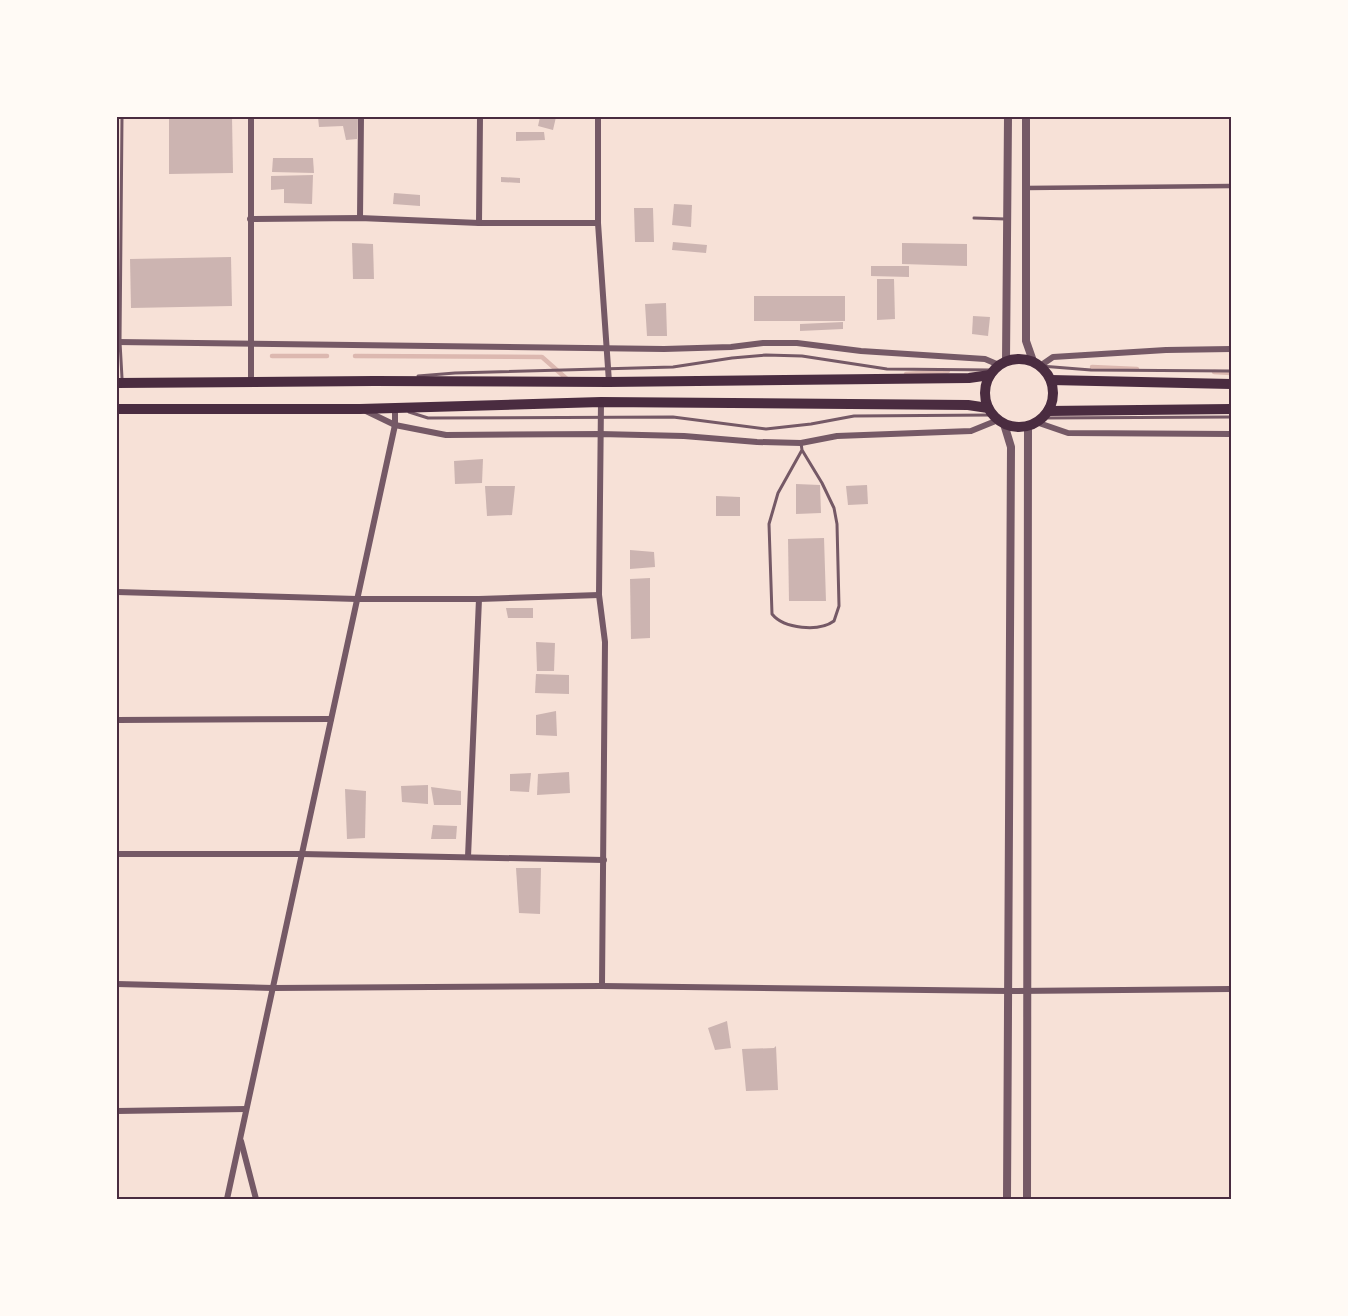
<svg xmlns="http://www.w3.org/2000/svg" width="1348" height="1316" font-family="Inter,sans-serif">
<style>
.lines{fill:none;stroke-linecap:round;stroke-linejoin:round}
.stream{stroke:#dcb8b0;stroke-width:4.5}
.building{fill:#ccb4b1}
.service{stroke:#755966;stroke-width:3}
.pedestrian{stroke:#755966;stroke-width:4.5}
.minor{stroke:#755966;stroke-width:6}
.tertiary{stroke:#755966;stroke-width:8}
.trunk{stroke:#4a2c40;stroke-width:10}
.neatline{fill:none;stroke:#4a2c40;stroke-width:2}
</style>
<rect width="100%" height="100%" fill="#f7e1d7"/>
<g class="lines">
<g class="stream">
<path d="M272,356H327"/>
<path d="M355,356L542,357L568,380"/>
<path d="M1092,367L1137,369"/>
<path d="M1214,372L1231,373"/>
<path d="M906,374L948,371"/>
</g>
</g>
<g class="building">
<path d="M169,117H232L233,173L169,174Z"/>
<path d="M318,117H358L357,139L346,140L343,126L319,127Z"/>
<path d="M540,117H556L553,130L538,126Z"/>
<path d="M516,132H544L545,140L516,141Z"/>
<path d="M273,158H313L314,173L272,172Z"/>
<path d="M313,175L312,204L284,203V189L271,190V176Z"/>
<path d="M501,177L520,178V183L501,182Z"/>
<path d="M394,193L420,195V206L393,204Z"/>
<path d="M674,204L692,205L691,227L672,225Z"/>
<path d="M634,208H653L654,242H635Z"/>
<path d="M673,242L707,245L706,253L672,250Z"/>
<path d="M352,243L373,244L374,279H353Z"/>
<path d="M902,243L967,244V266L902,264Z"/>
<path d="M231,257L232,306L131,308L130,259Z"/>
<path d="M871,266H909V277L871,276Z"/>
<path d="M877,279H894L895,319L877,320Z"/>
<rect x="754" y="296" width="91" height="25"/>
<path d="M666,303L667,336H647L645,304Z"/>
<path d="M973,316L990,317L988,336L972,334Z"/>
<path d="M843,322V329L800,331V324Z"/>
<path d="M483,459L482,483L455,484L454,461Z"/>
<path d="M796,484L820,485L821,513L796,514Z"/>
<path d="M867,485L868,504L848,505L846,486Z"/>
<path d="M485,486H515L512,515L487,516Z"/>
<path d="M716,496L740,497V516H716Z"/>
<path d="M824,538L826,601H789L788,539Z"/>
<path d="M630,550L654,552L655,567L630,569Z"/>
<path d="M650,578V638L631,639L630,579Z"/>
<path d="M506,608H533V618H508Z"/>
<path d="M536,642L555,643L554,671H537Z"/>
<path d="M536,674L569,675V694L535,693Z"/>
<path d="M556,711L557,736L536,735V715Z"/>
<path d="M569,772L570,793L537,795L538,774Z"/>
<path d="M531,773L529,792L510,791V774Z"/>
<path d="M428,785V804L402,802L401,786Z"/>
<path d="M431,787L461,791V805H434Z"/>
<path d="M345,789L366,791L365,838L347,839Z"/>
<path d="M433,825L457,826L456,839H431Z"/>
<path d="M516,868H541L540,914L519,913Z"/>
<path d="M727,1021L731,1048L715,1050L708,1028Z"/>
<path d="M776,1046L778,1090L746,1091L742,1049L774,1048Z"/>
</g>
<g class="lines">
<g class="service">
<path d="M974,218L1006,219"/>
<path d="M1041,366L1091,370L1231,371"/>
<path d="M418,376L455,373L673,367L732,358L766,355L802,356L887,369L993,370"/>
<path d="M122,378L120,342L122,117"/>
<path d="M409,412L428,418L673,417L766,429L811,424L854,416L992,415"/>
<path d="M1042,418L1231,417"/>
<path d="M801,443L802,450L822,483L834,508L837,524L839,606L834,621C819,632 784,629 772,614L769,524L778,493L802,450"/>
</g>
<path class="pedestrian" d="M1026,188L1231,186"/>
<g class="minor">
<path d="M251,117V382"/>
<path d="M598,117V223L609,382"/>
<path d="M360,218L361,117"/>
<path d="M250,219L360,218L479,223H598"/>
<path d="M479,223L480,117"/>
<path d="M117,342L664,349L731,347L763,343H797L861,351L985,359L999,365"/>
<path d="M1040,366L1053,357L1166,350L1231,349"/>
<path d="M601,402L599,595L605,642L602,986"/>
<path d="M366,411L395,425L446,435L600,434L684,436L757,442L801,443L837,436L971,431L998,420"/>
<path d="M1036,422L1068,433L1231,434"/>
<path d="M117,592L357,599H479L599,595"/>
<path d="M117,720L331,719"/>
<path d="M117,854H302L604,860"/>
<path d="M468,857L479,599"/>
<path d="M117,984L273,988L602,986L1008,991L1231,989"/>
<path d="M117,1111L246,1109"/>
<path d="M241,1141L256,1199"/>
<path d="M227,1199L395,425V408"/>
</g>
<g class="tertiary">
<path d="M1026,117V341L1033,361"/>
<path d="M1006,361L1008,117"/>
<path d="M1004,424L1011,447L1007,1199"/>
<path d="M1027,1199L1028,426"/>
</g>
<g class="trunk">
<circle cx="1019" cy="393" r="34"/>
<path d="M1051,380L1231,384"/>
<path d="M117,383L374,381L609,382L969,378L990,375"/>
<path d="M117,409H360L601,402L968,405L988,408"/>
<path d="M1048,411L1231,409"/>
</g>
</g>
<rect width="1348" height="1316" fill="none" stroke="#fffaf5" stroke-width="237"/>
<rect x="118" y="118" width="1112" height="1080" class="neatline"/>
</svg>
